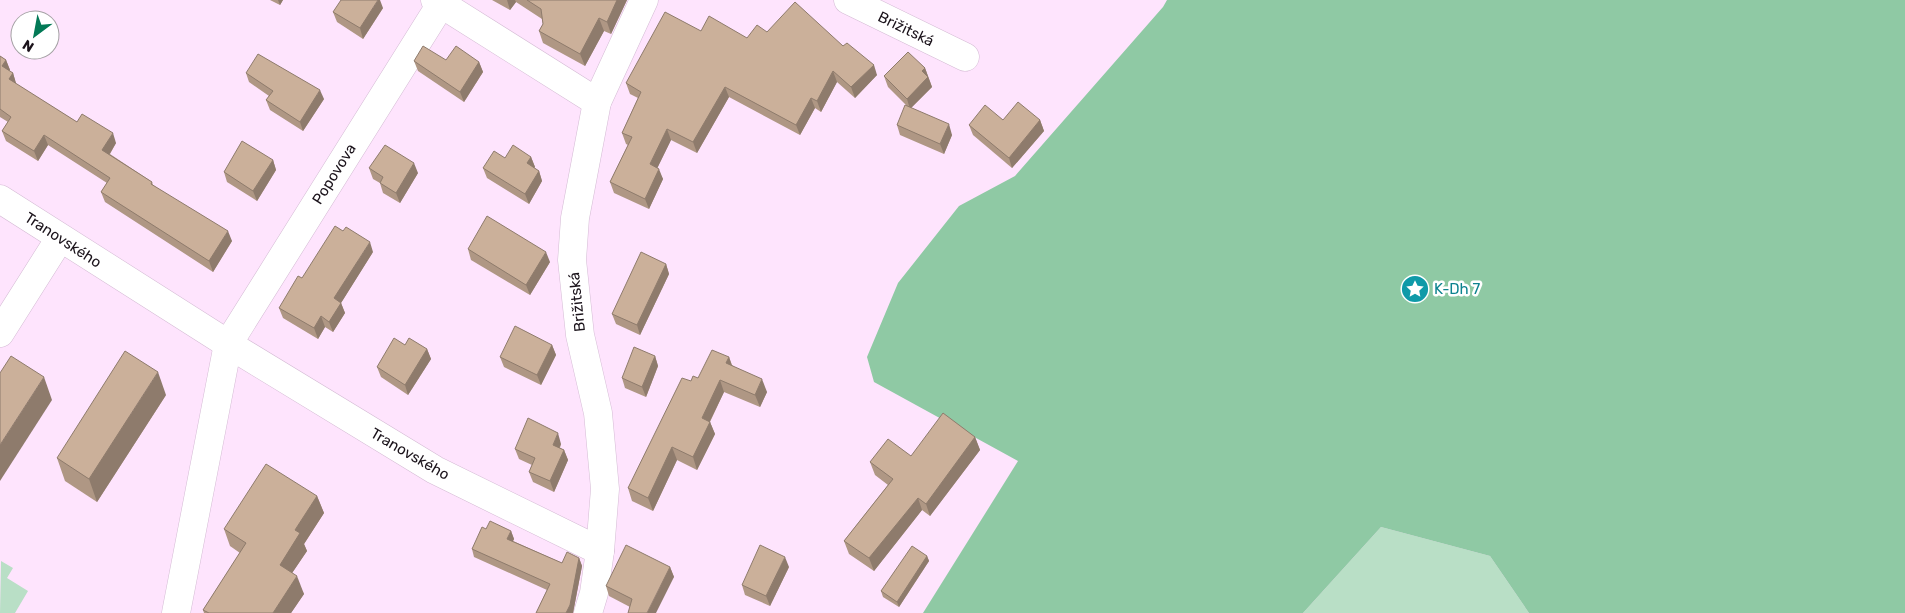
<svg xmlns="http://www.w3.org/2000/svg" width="1905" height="613" font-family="Rubik,sans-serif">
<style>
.green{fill:#b9dfc6}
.forest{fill:#8fc9a4}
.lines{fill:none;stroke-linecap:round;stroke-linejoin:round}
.street-casing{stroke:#d4bbd4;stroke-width:29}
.street{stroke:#fff;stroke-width:28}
.wall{fill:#af9784}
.shaded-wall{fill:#8e7b6c}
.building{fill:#cbb09a;stroke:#8e7b6c}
.labels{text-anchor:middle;stroke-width:5;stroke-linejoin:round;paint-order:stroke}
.street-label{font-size:15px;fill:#1b131b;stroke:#fff}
.culture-label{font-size:15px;fill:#0d838f;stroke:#fff;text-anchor:start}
</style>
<rect width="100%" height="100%" fill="#fee4fd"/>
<g class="green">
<path d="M1381,527L1490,556L1529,613H1303Z"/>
<path d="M1,561L13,568L7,578L28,591L15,613H0Z"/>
</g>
<path class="forest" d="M1167,0H1905V613H1529L1490,556L1381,527L1303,613H923L1018,461L874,382L867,357L898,283L959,206L1015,176L1163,7Z"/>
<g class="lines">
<defs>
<g id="street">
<path d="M435,0L597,102"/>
<path d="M848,0L965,57"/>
<path d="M0,199L228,344L435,470L600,551"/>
<path d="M0,333L60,238"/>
<path d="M176,613L228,344L441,4"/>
<path d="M588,613L594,593L600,551L605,489L598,413L580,335L572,260L575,218L597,102L644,0"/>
</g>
</defs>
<use href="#street" class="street-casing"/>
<use href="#street" class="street"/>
</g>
<g class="wall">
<path d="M270,0H283L280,5Z"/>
<path d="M492,0H627L611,34L604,31L585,66L543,43L539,31L543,24L542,19L516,2L510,10Z"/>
<path d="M383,8L363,39L337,22L333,12Z"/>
<path d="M701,31L747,38L767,32L843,46L877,75L855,98L837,82L821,112L815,108L800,135L729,97L697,153L671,140L657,168L663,179L649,209L614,193L610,182L628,145L626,144L622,133L638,98L630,94L626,83Z"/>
<path d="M0,56L6,60L10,70L9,71L13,73L16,84L77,122L116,143L110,154L152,182L153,185L232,241L213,272L105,202L101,192L107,183L48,145L38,161L6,141L2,131L8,122L0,117Z"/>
<path d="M446,60L479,62L483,72L464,102L418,71L414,61Z"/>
<path d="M925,68L932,87L911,108L952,135L944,154L900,135L897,125L908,107L888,87L884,76Z"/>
<path d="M246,73L324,99L303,131L270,110L266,100L269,96L249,82Z"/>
<path d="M1003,120H1040L1044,131L1012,168L973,135L969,125Z"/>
<path d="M531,157L535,167L534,168L539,171L542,181L529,204L487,178L483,168L505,158Z"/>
<path d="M273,160L276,170L257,201L227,182L224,172Z"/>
<path d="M369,168L418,173L400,203L383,193L380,183L373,179Z"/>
<path d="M468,249L550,262L530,295L471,260Z"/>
<path d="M373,252L341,303L345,313L333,332L325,327L318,339L283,318L279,308Z"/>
<path d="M666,264L669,274L640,335L616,324L612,314Z"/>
<path d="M552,345L556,355L541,385L504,367L500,357Z"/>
<path d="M427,349L431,359L408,395L381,377L377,367Z"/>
<path d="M655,356L658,366L646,397L625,388L622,378Z"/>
<path d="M729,357L732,365L767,392L760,407L724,392L710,422L715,434L697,470L677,460L653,511L632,501L628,488L691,381L698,378Z"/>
<path d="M166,395L97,502L65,481L57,458Z"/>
<path d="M975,437L980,450L930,516L922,510L874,571L849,554L844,541L888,485L875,475L870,462L911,456Z"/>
<path d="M561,444L560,448L564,450L568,460L554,492L533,482L529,472L532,465L519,459L515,449Z"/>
<path d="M317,496L324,513L304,544L307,551L292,573L304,594L291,613H204L203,610L240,553L230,546L224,529Z"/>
<path d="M486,529L511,531L514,539L513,541L562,563L579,558L582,566L573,613H536L547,590L474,557L472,549Z"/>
<path d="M927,556L929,561L899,607L883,597L881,591Z"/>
<path d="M670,567L674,577L630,607L609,596L606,586Z"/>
<path d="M789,567L770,606L745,595L742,585Z"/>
</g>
<g class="shaded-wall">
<path d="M278,0H283L280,5Z"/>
<path d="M378,0H380L383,8L363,39L360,28Z"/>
<path d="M507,0H515L516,2L510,10Z"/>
<path d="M617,0H627L611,34L607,22Z"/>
<path d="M599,18L604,31L585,66L580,54Z"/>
<path d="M6,60L10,70L6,76L2,66Z"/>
<path d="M479,62L483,72L464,102L460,92Z"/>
<path d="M874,65L877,75L855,98L851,87Z"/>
<path d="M925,68L932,87L910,109L907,99L922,71Z"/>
<path d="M833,71L837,82L821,112L817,101Z"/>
<path d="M13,73L16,83L12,90L9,79Z"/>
<path d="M725,87L729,97L697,153L693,142Z"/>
<path d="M320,90L324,99L303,131L300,122Z"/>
<path d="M811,98L815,108L800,135L796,125Z"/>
<path d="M1040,120L1044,131L1012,168L1009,158Z"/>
<path d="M949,124L952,135L944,154L940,144Z"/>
<path d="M667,129L671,140L654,175L650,164Z"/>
<path d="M113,133L116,143L106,160L102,150Z"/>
<path d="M44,135L48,145L38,161L34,151Z"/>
<path d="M531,157L535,167L530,173L527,163Z"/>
<path d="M273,160L276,170L257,201L253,191Z"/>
<path d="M414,163L418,173L400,203L396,193Z"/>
<path d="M659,169L663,179L649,209L645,199Z"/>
<path d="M539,171L542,181L529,204L525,194Z"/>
<path d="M228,231L232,241L213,272L209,261Z"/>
<path d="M370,242L373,252L341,303L345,313L333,332L329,322L334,298Z"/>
<path d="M546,252L550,262L530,295L526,285Z"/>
<path d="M666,264L669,274L640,335L637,325Z"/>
<path d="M321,316L325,327L318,339L314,328Z"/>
<path d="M552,345L556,355L541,385L537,375Z"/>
<path d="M427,349L431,359L408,395L405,385Z"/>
<path d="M655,356L658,366L646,397L642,387Z"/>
<path d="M729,357L733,369L726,363Z"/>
<path d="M158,372L166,395L97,502L89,479Z"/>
<path d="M44,377L52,400L0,481V445Z"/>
<path d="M762,379L767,392L760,407L755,395Z"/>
<path d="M720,380L724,392L709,423L710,422L715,434L697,470L693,457L702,418Z"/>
<path d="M558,433L561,444L556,455L553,445Z"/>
<path d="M975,437L980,450L930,516L926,504Z"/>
<path d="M672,447L677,460L653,511L648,498Z"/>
<path d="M564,450L568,460L554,492L550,481Z"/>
<path d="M317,496L324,513L304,544L307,551L286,582L280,565L295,530Z"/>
<path d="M918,498L922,510L874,571L869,558Z"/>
<path d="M511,531L514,539L510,547L507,539Z"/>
<path d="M927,556L929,561L899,607L897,602Z"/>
<path d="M785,557L789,567L770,606L766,596Z"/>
<path d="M579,558L582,566L573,613H566Z"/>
<path d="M670,567L674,577L656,613H647Z"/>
<path d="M297,576L304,594L291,613H273Z"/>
</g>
<g class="building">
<path d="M341,0H378L360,28L333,12Z"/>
<path d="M527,0H617L607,22L599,18L580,54L539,31L543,24L541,9Z"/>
<path d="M795,2L843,46L847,43L874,65L851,87L833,71L817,101L811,98L796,125L725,87L693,142L667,129L650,164L659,169L645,199L610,182L632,137L622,133L641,92L626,83L665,12L701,31L709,16L747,38L757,25L767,32Z"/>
<path d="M423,46L446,60L456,46L479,62L460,92L414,61Z"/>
<path d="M908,52L925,68L922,71L928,77L907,99L884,76Z"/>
<path d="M258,54L320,90L300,122L266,100L273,91L246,73Z"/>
<path d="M0,56L6,60L2,66L13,73L9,79L77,122L82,114L113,133L102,150L152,182L151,184L228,231L209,261L101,192L110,178L44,135L34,151L2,131L11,117L0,109Z"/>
<path d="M1018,102L1040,120L1009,158L969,125L985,105L1003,120Z"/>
<path d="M905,105L949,124L940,144L897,125Z"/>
<path d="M242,141L273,160L253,191L224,172Z"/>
<path d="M385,145L414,163L396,193L380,183L383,177L369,168Z"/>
<path d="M513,145L531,157L527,163L539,171L525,194L483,168L494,151L505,158Z"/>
<path d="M487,216L546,252L526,285L468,249Z"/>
<path d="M335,226L343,231L346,227L370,242L334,298L341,303L329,322L321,316L314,328L279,308L298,276L302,278Z"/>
<path d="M641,252L666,264L637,325L612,314Z"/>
<path d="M515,326L552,345L537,375L500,357Z"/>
<path d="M394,338L405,345L409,338L427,349L405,385L377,367Z"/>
<path d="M634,347L655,356L642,387L622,378Z"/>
<path d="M712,350L729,357L726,363L762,379L755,395L720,380L702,418L710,422L693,457L672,447L648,498L628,488L682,378L691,381L693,376L698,378Z"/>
<path d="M125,351L158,372L89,479L57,458Z"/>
<path d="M11,356L44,377L0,445V373Z"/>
<path d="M943,413L975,437L926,504L918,498L869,558L844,541L893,479L870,462L888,439L911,456Z"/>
<path d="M528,418L558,433L553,445L564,450L550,481L529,472L535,458L515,449Z"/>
<path d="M266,464L317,496L295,530L300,533L280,565L297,576L273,613H209L203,610L246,543L224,529Z"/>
<path d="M490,521L511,531L507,539L562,563L567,552L579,558L570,605L566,613H536L550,584L472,549L482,527L486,529Z"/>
<path d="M626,545L670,567L647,613H628L632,599L606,586Z"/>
<path d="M760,545L785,557L766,596L742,585Z"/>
<path d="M912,546L927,556L897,602L881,591Z"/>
</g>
<defs>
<symbol id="sight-disc" viewBox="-11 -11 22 22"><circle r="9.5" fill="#0f9aa8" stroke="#fff"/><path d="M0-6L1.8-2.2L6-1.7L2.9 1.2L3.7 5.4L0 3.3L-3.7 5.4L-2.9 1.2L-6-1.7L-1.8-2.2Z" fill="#fff"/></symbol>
</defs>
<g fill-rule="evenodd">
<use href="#sight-disc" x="1399" y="273" width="32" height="32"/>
</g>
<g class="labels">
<g class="street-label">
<text transform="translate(906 29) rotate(26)" y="5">Brižitská</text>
<text transform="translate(334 174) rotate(-58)" y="5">Popovova</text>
<text transform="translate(63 240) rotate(33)" y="5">Tranovského</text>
<text transform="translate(577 302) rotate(-96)" y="5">Brižitská</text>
<text transform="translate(410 454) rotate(30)" y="5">Tranovského</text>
</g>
<g class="culture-label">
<text x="1434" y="294">K-Dh 7</text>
</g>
</g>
<g transform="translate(35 35) rotate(212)"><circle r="24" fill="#ffffff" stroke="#a4a1a4"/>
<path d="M0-4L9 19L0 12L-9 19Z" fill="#027956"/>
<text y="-8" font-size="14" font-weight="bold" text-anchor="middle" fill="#1b131b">N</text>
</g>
</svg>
